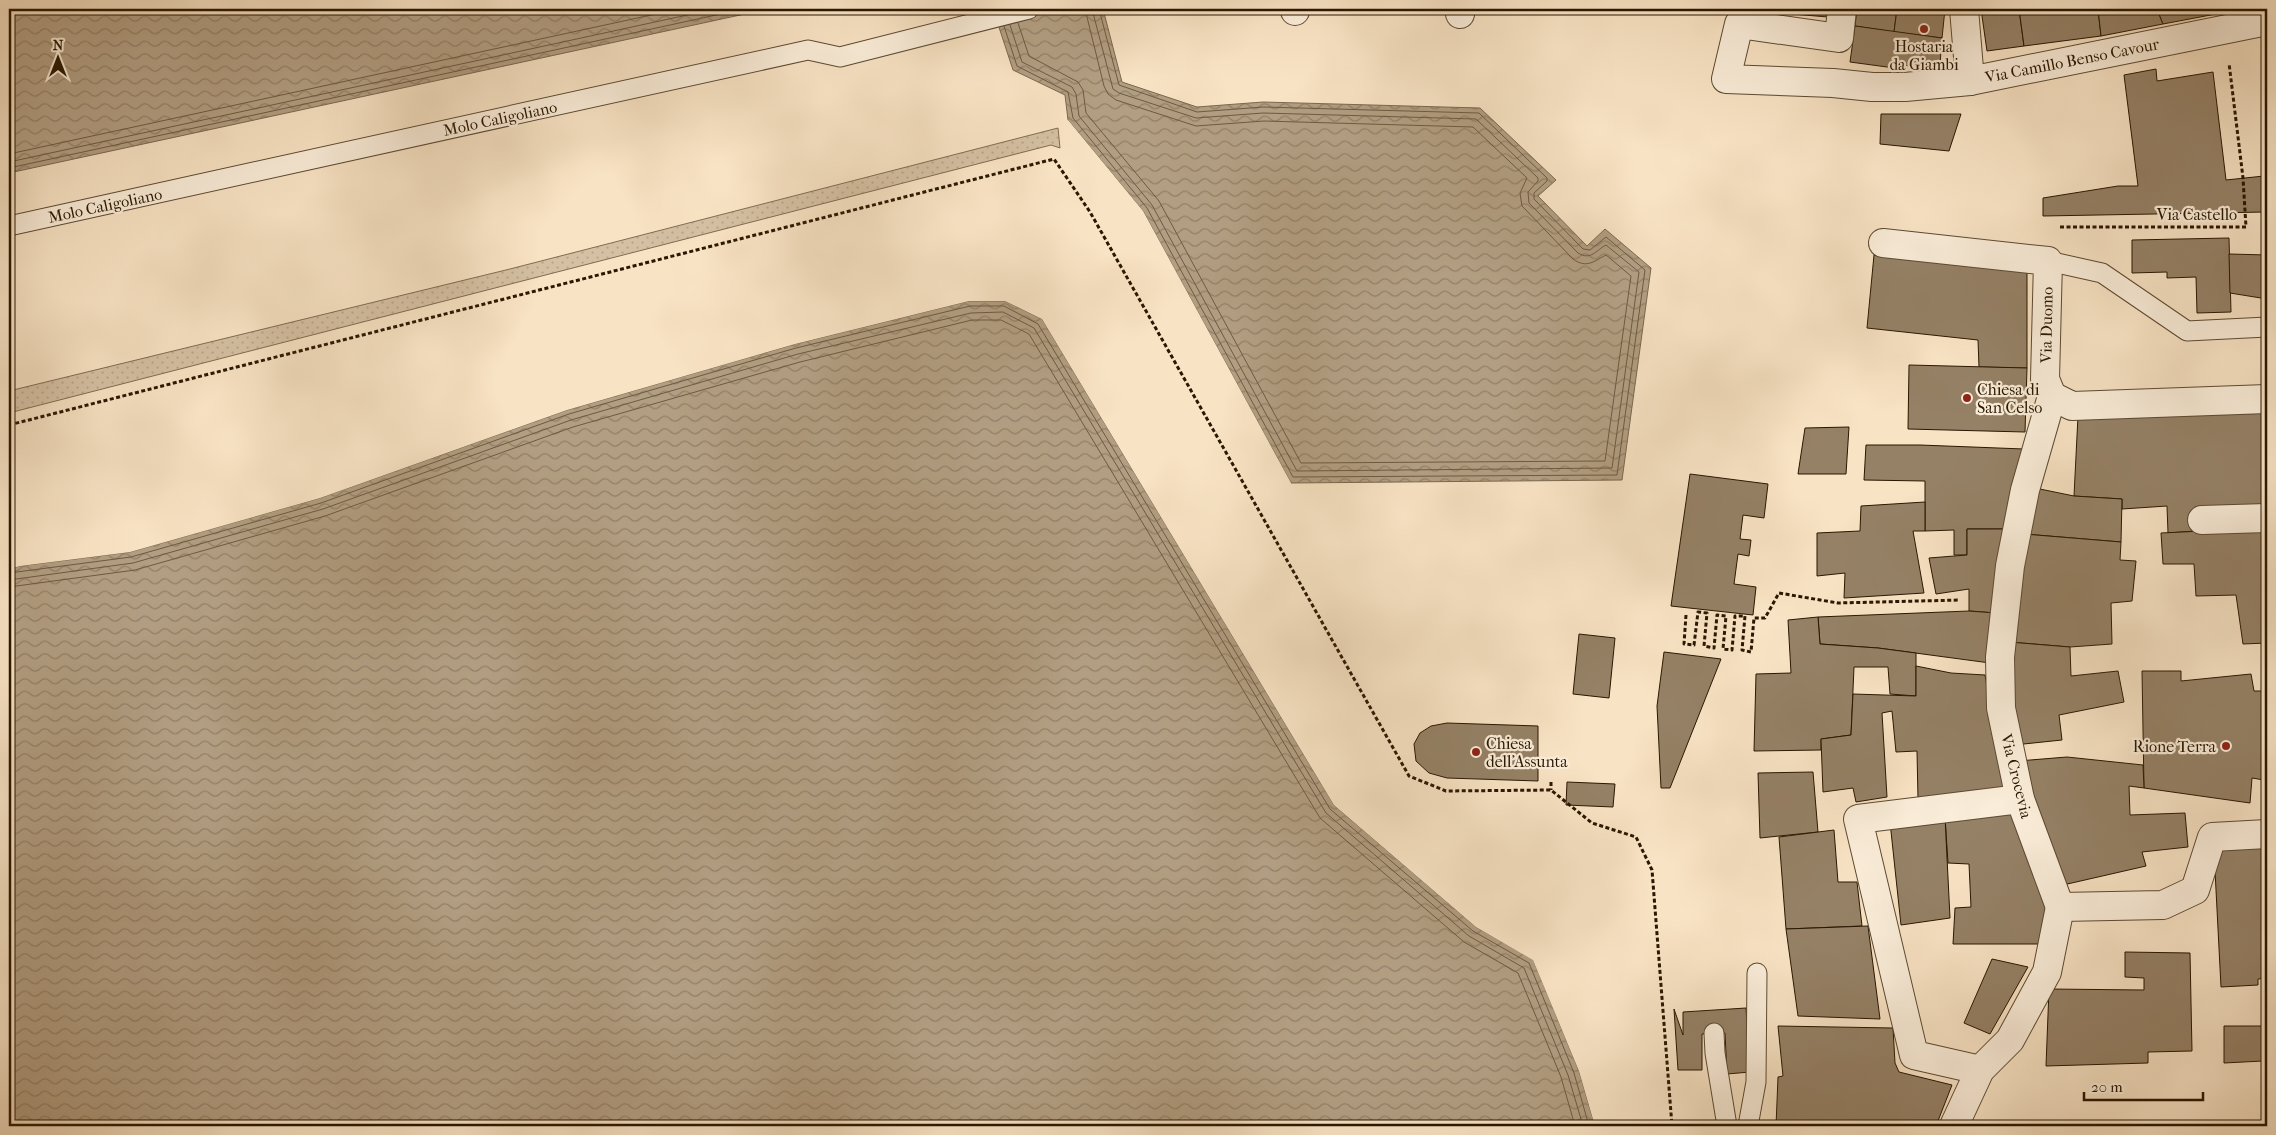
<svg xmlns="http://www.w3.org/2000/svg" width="2276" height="1135" font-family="'IM FELL French Canon',serif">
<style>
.grass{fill:url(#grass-dots);stroke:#7f6c52}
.water{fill:url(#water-waves);stroke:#7b684e}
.pier{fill:#f8e3c4}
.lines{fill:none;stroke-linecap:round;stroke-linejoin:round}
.shore{stroke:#6e5a42;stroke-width:1}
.building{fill:#958166;stroke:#291701}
.lane-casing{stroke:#5d4a32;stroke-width:21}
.street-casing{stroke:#5d4a32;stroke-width:30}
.path{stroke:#291701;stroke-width:3;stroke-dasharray:4 2.5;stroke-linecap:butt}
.lane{stroke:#faedd9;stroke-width:19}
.street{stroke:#faedd9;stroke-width:28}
.poi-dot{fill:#8f2418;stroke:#faedd9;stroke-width:2}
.labels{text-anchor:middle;stroke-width:4.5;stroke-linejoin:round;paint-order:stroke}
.poi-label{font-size:16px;fill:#291701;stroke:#faedd9;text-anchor:start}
.street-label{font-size:16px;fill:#291701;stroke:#faedd9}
</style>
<defs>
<pattern id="grass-dots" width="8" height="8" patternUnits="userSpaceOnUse" patternTransform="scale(1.25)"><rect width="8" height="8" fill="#d5c0a3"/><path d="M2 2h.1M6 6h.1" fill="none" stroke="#b7a48b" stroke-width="1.8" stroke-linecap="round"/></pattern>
<pattern id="water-waves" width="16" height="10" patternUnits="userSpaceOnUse" patternTransform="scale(1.25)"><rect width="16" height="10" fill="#b29e82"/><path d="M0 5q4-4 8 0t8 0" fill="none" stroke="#918068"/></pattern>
</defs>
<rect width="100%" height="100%" fill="#f8e3c4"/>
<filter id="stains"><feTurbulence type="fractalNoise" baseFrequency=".004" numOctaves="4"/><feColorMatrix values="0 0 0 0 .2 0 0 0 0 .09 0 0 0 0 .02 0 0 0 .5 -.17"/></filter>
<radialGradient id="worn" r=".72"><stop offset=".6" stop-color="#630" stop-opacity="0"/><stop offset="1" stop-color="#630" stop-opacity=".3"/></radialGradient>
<path class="grass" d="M1058,128L1060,148L1051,145L9,413V391L510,269Z"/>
<g class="water">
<path d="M9,9H768L9,173Z"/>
<path d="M993,9H1103L1122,82L1197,107L1263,102L1480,108L1556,180L1538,196L1587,246L1605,229L1651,268L1622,480L1291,483L1143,211L1068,120L1065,95L1013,70Z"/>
<path d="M969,301H1005L1042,319L1334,805L1476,927L1533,959L1579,1071L1595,1126H9V569L20,566L130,552L320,498L567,410L795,344Z"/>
</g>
<g class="pier">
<path d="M1068,120L1143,211L1291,483H1288L1140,212L1066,122Z"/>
<path d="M1006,298L1044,318L1336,804L1477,925L1535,958L1581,1070L1597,1126H1595L1579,1071L1533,960L1476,927L1334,805L1042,319L1005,301H969L795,344L567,410L320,498L130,552L20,566L9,569V566L20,563L129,550L319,496L566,407L794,341L969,299Z"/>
</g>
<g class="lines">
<g class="shore">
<path d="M1018,23L1029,56L1078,82L1083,90L1086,113L1159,201L1301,463L1605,461L1631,276L1606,255C1594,261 1587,269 1573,259L1522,206L1520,193L1527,178L1473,127L1264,121L1196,126L1116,100L1108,94L1104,86L1085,9"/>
<path d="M1010,25L1022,62L1072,87L1076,94L1079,116L1152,205L1297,471L1612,468L1639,272L1606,245C1596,250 1591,261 1578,253L1529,203L1528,192L1538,181V178L1476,119L1263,113L1196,118L1119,93L1113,89L1092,9"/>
<path d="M1004,26L1017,66L1068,92L1073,118L1147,208L1293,477L1617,475L1645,270L1606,237L1590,250L1583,249L1534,199V193L1547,181V178L1479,113L1263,107L1197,112L1119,85L1099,9"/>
<path d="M9,154L679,9"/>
<path d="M9,162L715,9"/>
<path d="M9,168L744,9"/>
<path d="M9,573L131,557L321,503L569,414L796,348L970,306H1004L1038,324L1330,809L1473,931L1529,963L1574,1073L1589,1126"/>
<path d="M9,580L133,563L323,509L571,420L798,354L971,313L1003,312L1034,328L1326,813L1469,936L1524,968L1568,1075L1583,1126"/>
<path d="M9,587L135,570L325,516L573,427L800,362L972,320H1001L1029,334L1320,818L1464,942L1518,973L1561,1077L1575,1126"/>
</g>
</g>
<g class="building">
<path d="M1732,9H1830L1828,17Z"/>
<path d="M1857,9H1897L1894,32L1855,26Z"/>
<path d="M1897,9H1945L1942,38L1894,32Z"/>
<path d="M1981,9H2019L2024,46L1987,51Z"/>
<path d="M2019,9H2098L2101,36L2024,46Z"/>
<path d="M2098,9H2157L2163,24L2101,36Z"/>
<path d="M2157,9H2215L2216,14L2163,24Z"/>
<path d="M1855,26L1942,38L1940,64L1887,67L1850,62Z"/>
<path d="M2156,69L2157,81L2213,72L2226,180L2264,176L2265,212L2043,216V198L2118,186H2138L2124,75Z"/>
<path d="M1881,114H1961L1949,151L1880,144Z"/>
<path d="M2229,238L2231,312L2197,313L2196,277L2167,278V272L2132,273V240Z"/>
<path d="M2229,254L2267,255V299L2230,293Z"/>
<path d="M1874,255L2027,266V368L1979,367L1978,340L1867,328Z"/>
<path d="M1909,365L2027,368L2025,432L1908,429Z"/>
<path d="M2262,410L2265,505L2195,507V531L2168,533L2167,506L2122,509V499L2074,496L2078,416Z"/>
<path d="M1849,427L1846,474H1798L1805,428Z"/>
<path d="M1866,445H1920L2024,449L2008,529H1967V555H1954V530L1925,531V481L1864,480Z"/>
<path d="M1690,474L1768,484L1764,518L1743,515L1740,539L1751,540L1749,556L1738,554L1734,584L1756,587L1753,615L1671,606Z"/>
<path d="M2035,488L2074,496L2122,499L2121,542L2024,534Z"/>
<path d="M1925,502V531H1913L1924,593L1844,598L1845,573L1817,576V533L1860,531L1861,506Z"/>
<path d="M2267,528V643L2243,644L2236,595L2196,596L2194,564H2163L2161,533Z"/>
<path d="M1967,529H2008L1996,613L1969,611V589L1936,594L1929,558L1967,555Z"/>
<path d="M2024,534L2121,542L2120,560L2136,561L2132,601L2111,603L2112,644L2070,647L2009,642Z"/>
<path d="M1969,611L1996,613L1990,663L1878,648L1820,644L1818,617Z"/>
<path d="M1818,617L1820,644L1878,648L1916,653V696L1890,694L1888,667H1854L1851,735L1821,739V750L1754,751L1756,674L1791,673L1788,620Z"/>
<path d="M1579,634L1615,638L1609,698L1573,694Z"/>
<path d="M2009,642L2070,647L2071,676L2118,671L2124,702L2059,715L2062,740L2014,745Z"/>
<path d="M1664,652L1721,659L1670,788H1661L1657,706Z"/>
<path d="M1916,666L1951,673L1985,675L2005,788L1918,798L1917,751L1896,752L1892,711L1882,713L1887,797L1856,802L1853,788L1823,792L1821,739L1851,735L1853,694L1916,696Z"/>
<path d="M2142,671H2181V681L2251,674L2254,691H2267V817H2263L2264,780L2252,778L2250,803L2144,788Z"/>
<path d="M1447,723L1538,726V781L1447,778L1429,773L1416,761L1414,744L1420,733L1431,726Z"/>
<path d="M2067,757L2143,765L2144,788L2129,786L2130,815L2185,813L2188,847L2142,852L2146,866L2063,885L2018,761Z"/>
<path d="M1813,772L1818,832L1760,838L1758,773Z"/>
<path d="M1567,782L1615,784L1613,807L1566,805Z"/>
<path d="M2012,808L2049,911L2044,944H1953L1955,908L1971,907L1969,864L1948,863L1945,817Z"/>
<path d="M1945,817L1950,918L1901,925L1890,822Z"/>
<path d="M1834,830L1838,882H1857L1862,926L1786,929L1779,837Z"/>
<path d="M2267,847V978L2258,979V985L2221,987L2214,851Z"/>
<path d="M1868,926L1880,1019L1798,1016L1786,929Z"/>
<path d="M2125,952L2190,953L2192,1051L2148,1052V1063L2046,1066L2049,989L2144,990V978L2125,977Z"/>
<path d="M1992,959L2028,967L1990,1034L1964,1023Z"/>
<path d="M1746,1008L1750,1072L1727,1074L1725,1033L1702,1034V1070H1678L1674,1009L1683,1035V1012Z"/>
<path d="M2263,1019H2267V1111H2264L2263,1061L2224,1063V1026H2262Z"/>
<path d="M1778,1026L1893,1028L1895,1063L1899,1072L1952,1085L1936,1126H1776L1778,1077L1783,1076Z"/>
</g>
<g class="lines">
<defs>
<g id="lane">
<path d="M9,226L808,50L840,57L1029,9"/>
<path d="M2048,261L2102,273L2187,331L2267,327"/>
<path d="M1714,1033L1715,1053L1727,1126"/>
<path d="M1748,1126L1756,1082L1757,973"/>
</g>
<g id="street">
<path d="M1295,9V11"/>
<path d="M1842,9L1839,38L1739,24L1726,79L1833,83L1872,87H1905L1970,81L2267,21"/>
<path d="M1964,9L1970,81"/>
<path d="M1460,14L1461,9"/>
<path d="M1883,243L2048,261L2045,379L2052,396L2072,406L2267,399"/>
<path d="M2052,396L2025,490L2010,566L2000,657L2001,708L2020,799L2060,907L2163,905L2195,890L2212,837L2267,834"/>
<path d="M2202,520L2267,518"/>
<path d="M1980,1070L1914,1055L1858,819L2020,799"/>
<path d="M1954,1126L1980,1070L2010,1040L2047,972L2060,907"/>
</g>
</defs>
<use href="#lane" class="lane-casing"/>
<use href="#street" class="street-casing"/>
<g class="path">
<path d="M2060,227H2246L2243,178L2229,63"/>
<path d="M9,425L1054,159L1090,212L1409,776L1446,791L1551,790L1592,823L1636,837L1652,870L1672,1126"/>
<path d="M1686,615L1684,644L1694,645L1698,612L1707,613L1704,646L1714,648L1717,615L1726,616L1723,649L1732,650L1735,616H1745L1742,650L1751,652L1754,618H1765L1779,593L1838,603L1960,600"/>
<path d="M1551,782V790"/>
</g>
<use href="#lane" class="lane"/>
<use href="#street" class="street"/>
</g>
<g class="poi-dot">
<circle cx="1924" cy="29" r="5"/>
<circle cx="1967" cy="398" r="5"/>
<circle cx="2226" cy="746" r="5"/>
<circle cx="1476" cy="752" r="5"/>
</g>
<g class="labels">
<g class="poi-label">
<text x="1924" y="52" text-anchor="middle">Hostaria<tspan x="1924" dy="18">da Giambi</tspan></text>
<text x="1977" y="395">Chiesa di<tspan x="1977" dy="18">San Celso</tspan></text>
<text x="1486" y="749">Chiesa<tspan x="1486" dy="18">dell'Assunta</tspan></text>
<text x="2216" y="752" text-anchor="end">Rione Terra</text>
</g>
<g class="street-label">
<text transform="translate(2072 60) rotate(-11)" y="6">Via Camillo Benso Cavour</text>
<text transform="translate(500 118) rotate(-12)" y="6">Molo Caligoliano</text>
<text transform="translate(105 205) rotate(-12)" y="6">Molo Caligoliano</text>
<text x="2197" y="220">Via Castello</text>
<text transform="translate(2046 325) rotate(-89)" y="6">Via Duomo</text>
<text transform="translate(2017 776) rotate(76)" y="6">Via Crocevia</text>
</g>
</g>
<rect width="2276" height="1135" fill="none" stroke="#f8e3c4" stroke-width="30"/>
<rect x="10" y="10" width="2256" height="1115" fill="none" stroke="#291701" stroke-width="2.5"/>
<rect x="15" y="15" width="2246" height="1105" fill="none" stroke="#291701"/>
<g transform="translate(58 58)" stroke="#faedd9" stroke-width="4" paint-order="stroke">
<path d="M0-4L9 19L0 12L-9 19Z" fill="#291701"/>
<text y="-8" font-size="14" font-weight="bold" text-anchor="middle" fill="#291701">N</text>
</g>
<path d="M2084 1092v8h119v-8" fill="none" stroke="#291701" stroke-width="2.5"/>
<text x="2091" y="1092" font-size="15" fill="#291701" stroke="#faedd9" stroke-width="4" paint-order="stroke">20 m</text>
<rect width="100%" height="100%" filter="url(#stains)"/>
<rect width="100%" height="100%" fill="url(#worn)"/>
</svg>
